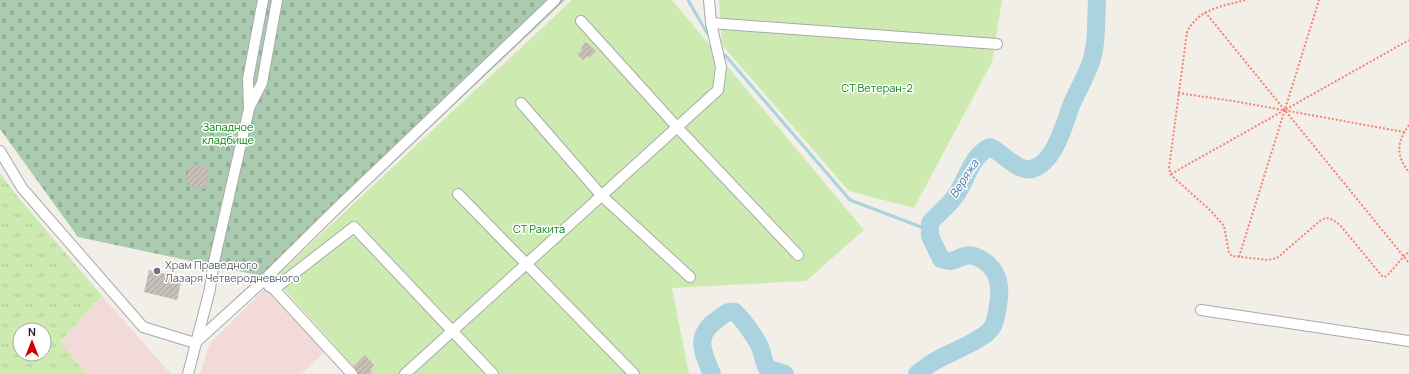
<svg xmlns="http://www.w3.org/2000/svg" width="1409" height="374" font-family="Manrope,sans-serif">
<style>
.commercial{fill:#f2dad9}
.grass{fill:url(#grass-tufts);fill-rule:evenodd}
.cemetery{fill:url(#cemetery-stones)}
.garden{fill:#cdebb0}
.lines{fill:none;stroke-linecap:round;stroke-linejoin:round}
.stream{stroke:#aad3df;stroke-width:3}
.river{stroke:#aad3df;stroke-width:18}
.building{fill:url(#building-hatch)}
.minor-casing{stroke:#a9a9a9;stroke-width:12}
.path{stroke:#fa8072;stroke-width:2;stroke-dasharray:2 2;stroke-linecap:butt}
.minor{stroke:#fff;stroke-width:10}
.worship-dot{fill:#6b7280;stroke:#fff;stroke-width:1.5}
.labels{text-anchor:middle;stroke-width:3;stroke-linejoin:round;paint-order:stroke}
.park-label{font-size:11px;fill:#0c8416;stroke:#fff}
.worship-label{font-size:11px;fill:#5b616d;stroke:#fff;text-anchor:start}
.water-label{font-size:12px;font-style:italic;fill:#4a7aab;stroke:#fff}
</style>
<defs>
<pattern id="grass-tufts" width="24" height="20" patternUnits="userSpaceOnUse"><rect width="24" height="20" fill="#cdebb0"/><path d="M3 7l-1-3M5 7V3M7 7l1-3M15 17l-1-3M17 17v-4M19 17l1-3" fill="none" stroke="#b0c997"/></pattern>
<pattern id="cemetery-stones" width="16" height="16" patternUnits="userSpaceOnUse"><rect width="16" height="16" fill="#aacbaf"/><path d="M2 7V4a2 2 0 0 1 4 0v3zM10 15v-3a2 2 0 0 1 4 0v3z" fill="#92ae96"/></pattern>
<pattern id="building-hatch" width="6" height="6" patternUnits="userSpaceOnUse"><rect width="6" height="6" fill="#c7bfb8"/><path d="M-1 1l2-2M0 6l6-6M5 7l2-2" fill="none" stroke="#aba49e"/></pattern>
</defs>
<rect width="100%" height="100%" fill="#f2efe9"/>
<g class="commercial">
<path d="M267,287l61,62 -27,25h-101l10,-31z"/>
<path d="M102,296l68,77v1h-84l-26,-31z"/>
</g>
<path class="grass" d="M0,173l17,23 85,100 -42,46 26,32h-86zM20,330h24v24h-24z"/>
<path class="cemetery" d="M0,0h565l-294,278 -193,-41 -78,-108z"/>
<g class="garden">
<path d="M572,0h100l192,230 -58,51 -134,7 17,86h-329l-86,-96z"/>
<path d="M719,0h283l-10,62 -78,146 -65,-17 -127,-146z"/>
</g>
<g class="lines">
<g class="stream">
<path d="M688,0l19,33"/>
<path d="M725,55l125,145 79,30"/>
</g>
<g class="river">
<path d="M712,374c-10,-23 -18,-39 6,-55 7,-5 9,-8 17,-7 8,8 20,24 25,35 3,7 3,14 7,21l18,6"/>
<path d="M917,374c6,-5 12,-10 20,-14 13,-8 49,-20 56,-34 4,-9 7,-31 6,-39 -1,-15 -11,-26 -25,-31 -9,-3 -16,4 -24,5 -2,0 -6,-1 -9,-2l-11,-23v-13c8,-10 19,-17 26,-28 11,-16 15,-39 34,-48 12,5 28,26 42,22 23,-7 32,-44 39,-63 7,-18 18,-33 22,-51 4,-16 3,-38 4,-55"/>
</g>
</g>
<g class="building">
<path d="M586,42l10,9 -7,7 -2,-2 -4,4 -6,-6 5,-4 -1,-2z"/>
<path d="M190,163l19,4 -4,22 -19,-4z"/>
<path d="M149,270l33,8 -5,22 -33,-8z"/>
<path d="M365,355l9,10 -4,4 2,2 -2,3h-12l-6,-6z"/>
</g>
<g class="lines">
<defs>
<g id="minor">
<path d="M581,21l96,106 121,128"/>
<path d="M711,23l286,21"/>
<path d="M521,103l80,92 89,82"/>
<path d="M249,108l13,-25 15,-83"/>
<path d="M0,151l22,37 121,139 52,16"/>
<path d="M458,194l176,180"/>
<path d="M269,286l5,3 78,85"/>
<path d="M274,289l80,-62 139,147"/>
<path d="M1201,310l208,31"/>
<path d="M195,343l67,-61 77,-76 216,-206"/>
<path d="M188,374l22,-85 3,-23 36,-157 -1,-30 15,-79"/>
<path d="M405,374l313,-284 3,-23 -10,-44 -2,-23"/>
</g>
</defs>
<use href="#minor" class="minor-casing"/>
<g class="path">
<path d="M1245,0c-22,6 -47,9 -58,32l-18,136 2,7 40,36 13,15 5,27 3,3 36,4 9,-2 44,-38c8,-4 12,0 19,5l42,51 2,1 3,-1 17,-20 5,-4"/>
<path d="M1205,12l204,251"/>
<path d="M1178,93l55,8 171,31"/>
<path d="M1409,125c-13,19 -13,29 0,48"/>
<path d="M1171,174l238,-134"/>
<path d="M1239,257l80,-257"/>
</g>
<use href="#minor" class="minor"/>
</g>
<circle class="worship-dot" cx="157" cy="271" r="4"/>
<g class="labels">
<g class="park-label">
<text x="877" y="92">СТ Ветеран-2</text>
<text x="228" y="131">Западное<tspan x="228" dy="13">кладбище</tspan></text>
<text x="539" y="233">СТ Ракита</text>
</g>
<g class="worship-label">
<text x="165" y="269">Храм Праведного<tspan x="165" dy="13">Лазаря Четверодневного</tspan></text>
</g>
<g class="water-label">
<text transform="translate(964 179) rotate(-57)" y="4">Веряжа</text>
</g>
</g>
<g transform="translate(32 342)"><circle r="19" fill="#ffffff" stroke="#a7a7a7"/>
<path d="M0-3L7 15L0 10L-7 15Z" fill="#d40000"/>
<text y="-6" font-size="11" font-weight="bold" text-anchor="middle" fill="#222222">N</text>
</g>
</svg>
